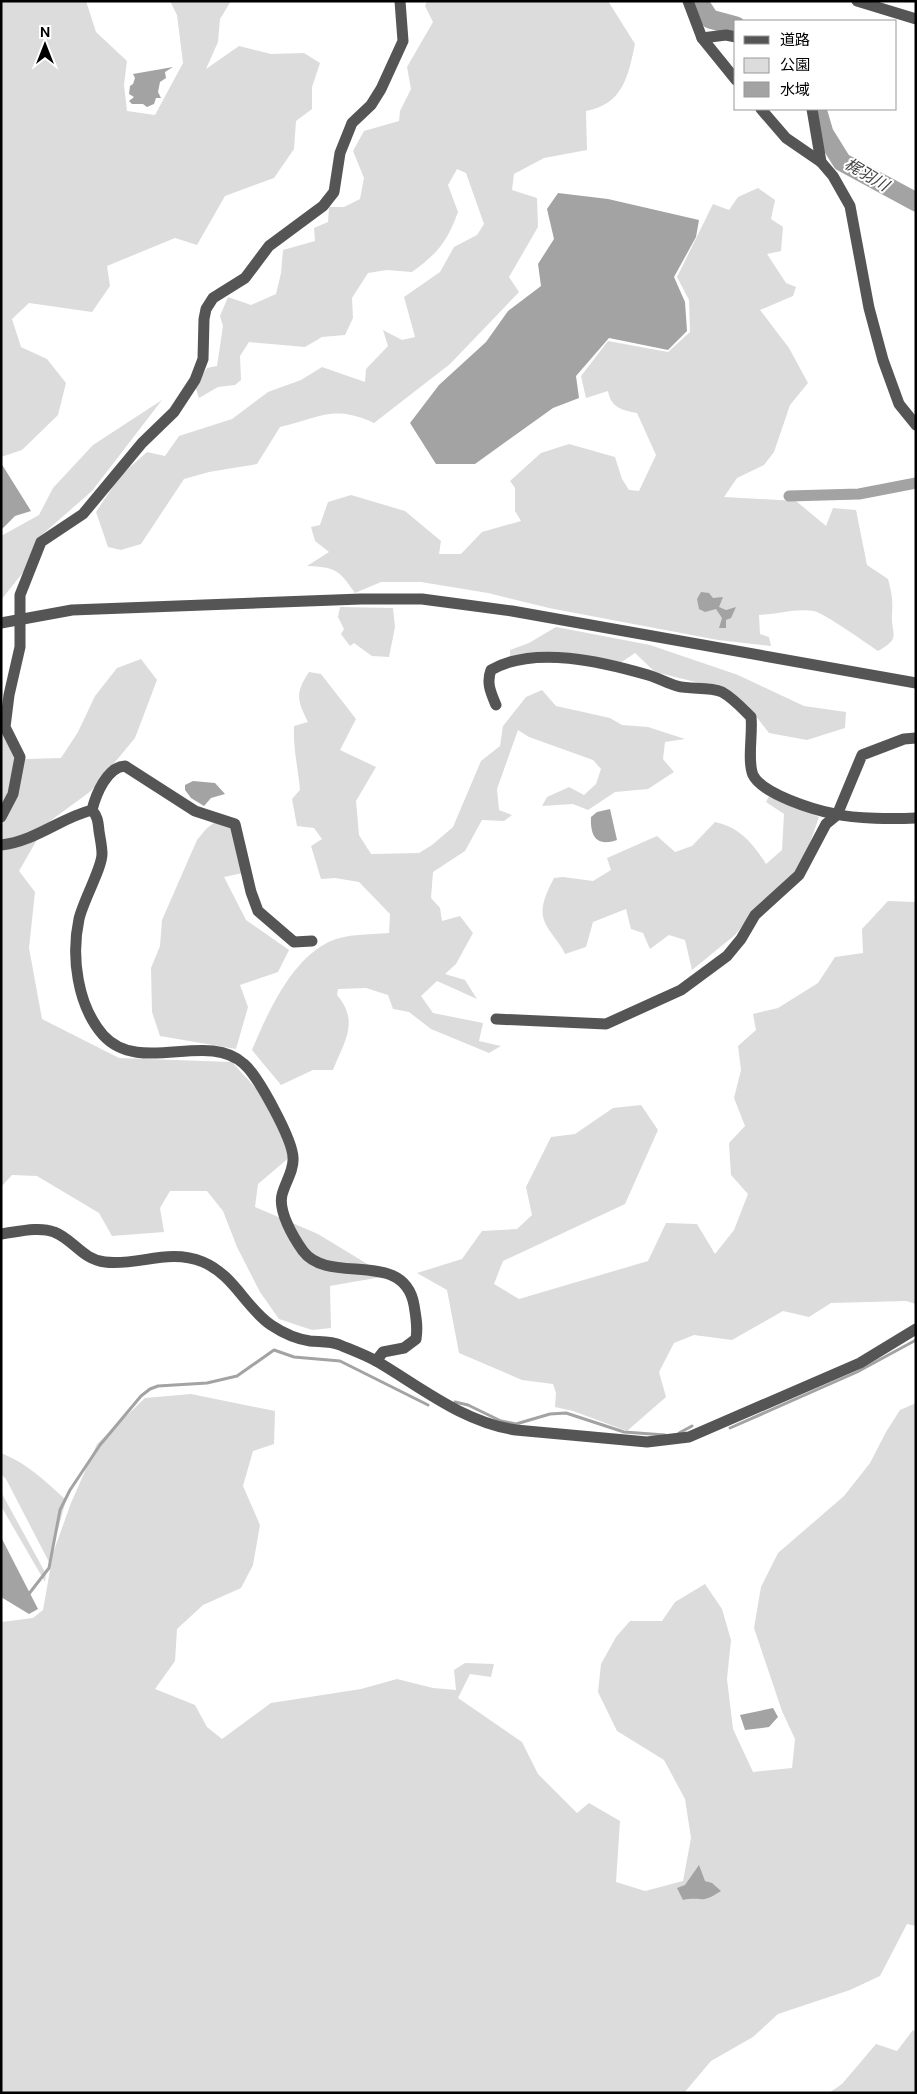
<svg xmlns="http://www.w3.org/2000/svg" width="917" height="2094" font-family="'DM Sans','Noto Sans JP',sans-serif">
<style>
.green{fill:#dcdcdc}
.water{fill:#a3a3a3}
.lines{fill:none;stroke-linecap:round;stroke-linejoin:round}
.stream{stroke:#a3a3a3;stroke-width:3}
.canal{stroke:#a3a3a3;stroke-width:11}
.river{stroke:#a3a3a3;stroke-width:19}
.minor{stroke:#555;stroke-width:11}
.labels{text-anchor:middle;stroke-width:4;stroke-linejoin:round;paint-order:stroke}
.water-label{font-size:16px;font-style:italic;fill:#444;stroke:#fff}
</style>
<rect width="100%" height="100%" fill="#fff"/>
<g class="green">
<path d="M1,1h85l10,31 31,29 -3,24 3,26 28,4 28,-52 -6,-48 -7,-14h61l-11,18 -2,23 -12,27 33,-23 32,8 33,-1 16,10 -8,24v22l-16,12 -2,28 -20,29 -49,18 -28,49 -22,-7 -68,28 3,20 -18,26 -63,-9 -17,16 9,28 26,12 19,24 -8,32 -36,35 -21,7z"/>
<path d="M427,1h181l27,43c-7,33 -12,60 -49,67l1,39 -43,8 -30,16 -2,16 25,8 1,29 -29,50 10,15 -69,72 -76,59c-41,-19 -54,-5 -94,4l-23,37 -48,8 -25,7 -43,65 -20,6 -13,-3 -12,-35 24,-36 27,-24 18,4 14,-20 53,-17 36,-27 33,-12 21,-13 43,15 1,-13 22,-23 -5,-16 19,10 13,-3 -11,-40 36,-25 14,-25 23,-12 7,-11 -18,-51 -9,-4 -9,16 10,27c-11,30 -20,41 -46,60l-25,-2 -19,3 -16,25 1,20 -8,17 -23,2 -17,10 -56,-5 -9,14 1,24 -6,5 -17,2 -19,11 -4,-12 12,-18 10,-2 6,-40 -3,-10 8,-19 23,8 25,-11 5,-21 2,-23 32,-9 -1,-13 14,-6 1,-15h15l16,-8 4,-21 -11,-27 11,-20 35,-10 1,-10 11,-22 -4,-22 26,-45 -8,-16z"/>
<path d="M758,188l17,12 -4,19 12,8 -2,24 -14,3 19,29 10,4 -3,9 -33,14 29,38 19,35 -18,22 -16,47 -10,13 -27,13 -13,19 72,4 30,25 7,-18 23,2 11,55 21,14c4,16 5,20 4,36 -1,20 10,23 -14,36 -12,-8 -54,-38 -64,-40 -18,-3 -37,3 -55,4l1,19 9,3 2,9 -53,-6 -169,-32 -61,-15 -67,-11h-40l-26,11c-16,-23 -19,-26 -48,-27l22,-14 -14,-11 -4,-14 9,-2 8,-23 23,-7 54,16 36,30 -2,13h22l21,-22 39,-11 -6,-10v-23l-5,-7 31,-28 28,-9 46,13 7,22 7,11 10,1 17,-36 -19,-42c-15,-3 -26,-5 -29,-22l-22,7 -5,-22 27,-35 60,11 22,-20 -1,-32 -12,-23 36,-73 16,6 9,-13z"/>
<path d="M162,400l-70,91 -55,48 -12,31 -24,30v-64l38,-21 14,-27 40,-43z"/>
<path d="M340,607l53,1 2,19 -6,30 -17,-1 -18,-13 -4,3 -9,-12 3,-5 -6,-12z"/>
<path d="M556,627l94,18 88,30 66,31 42,6 -1,16 -38,12 -38,-7 -18,-23 -23,-20 -73,-18 -20,-19 -18,12 -107,-8v-7l19,-7z"/>
<path d="M141,659l16,21 -22,58 -44,53 -45,33 -27,47 16,21 -6,56 13,71 77,39 113,4 30,33 29,61 -33,28 -3,23 63,27 69,42 -57,10 1,42 -19,2 -33,-11 -19,-27 -23,-45 -14,-36 -16,-20h-37l-10,17 4,24 -52,4 -13,-23 -62,-37 -25,-1 -11,12v-458l25,30 35,-1 17,-26 17,-36 22,-28z"/>
<path d="M309,672l12,2 35,45 -16,31 36,17 -20,34 3,34 12,19 48,-1 13,-8 21,-18 28,-66 19,-15 3,-20 23,-29 16,-7 14,16 54,12 12,7 26,2 37,12 -20,3 -2,17 11,13 -26,17 -33,3 -27,18 -15,-6 -31,2 5,-9 22,-10 15,8 12,-11 5,-15 -8,-9 -64,-23 -11,-7 -21,59 2,21 13,5 -8,6 -22,-1 -17,31 -32,21 -2,26 9,10 2,13 18,-5 13,17 -17,31 -11,10 20,6 12,19 -40,-18 -16,15 12,17 50,10 -4,18 22,5 -12,7 -58,-24 -22,-17 -16,-3 -5,-14 -22,-7 -28,1 -1,6c23,27 7,47 -4,75h-20l-32,15 -29,-35c15,-36 38,-87 73,-106 19,-11 44,-9 64,-11l1,-19 -31,-32 -24,-4 -14,1 -10,-33 11,-7 -8,-11 -17,-2 -5,-27 8,-9c-2,-22 -7,-42 -6,-64l14,-4c-11,-22 -13,-29 1,-50z"/>
<path d="M769,796l50,21 -12,34 -11,21 -42,40 -19,23 -43,35 -7,-30 -16,-5 -19,14 -7,-16 -12,-4 -5,-20 -33,13 -7,25 -21,7c-5,-12 -17,-22 -21,-34 -5,-14 4,-30 10,-42l9,-1 30,4 18,-11 -4,-12 50,-22 18,16 17,-6 23,-24c24,5 38,21 51,42l16,-14 2,-36 -18,-12z"/>
<path d="M215,822l22,8 6,43 -19,4 22,43 43,30 -11,22 -38,13 8,22 -12,42 -76,-13 -8,-24 -1,-44 9,-22 2,-26 35,-80 9,-11z"/>
<path d="M888,901l28,1v402l-10,-3 -75,2 -22,14 -26,-6 -51,29 -38,-5 -20,8 -15,29 7,25 -39,34 -54,-20 -18,-4 1,-14 -3,-9 -31,-4 -63,-27 -12,-63 -30,-17 45,-14 20,-28 35,-2 15,-14 -6,-28 25,-50 24,-3 38,-26 28,-3 17,25 -33,74 -122,57 -9,23 25,15 129,-38 18,-38 31,1 18,30 19,-24 14,-36 -17,-19 -2,-32 16,-17 -11,-28 7,-28 -3,-24 18,-16 -3,-16 25,-6 40,-25 17,-26 28,-4 -1,-24z"/>
<path d="M191,1394l84,17 -1,33 -21,7 -10,35 17,39 -7,40 -12,23 -38,17 -26,24 -2,32 -20,28 40,16 12,22 15,12 49,-36 90,-14 36,-10 36,9 23,2 -2,-20 11,-7 29,1 -3,13 -21,-3 -12,24 64,44 16,32 39,39 12,-10 31,18 -4,61 29,9 38,-10 8,-43 -6,-39 -21,-39 -47,-29 -19,-39 3,-28 15,-27 14,-16h32l13,-19 30,-18 17,25 9,31 -4,39 6,50 20,43 39,-4 3,-29 -13,-28 -28,-83 7,-41 17,-34 66,-57 26,-33 16,-31 14,-22 16,-7v523l-9,-2 -27,52 -30,14 -72,24 -25,23 -42,24 -27,32h-683v-471l32,-4 10,-8 10,-57 18,-50 26,-59 48,-46z"/>
<path d="M1,1453c26,10 45,29 65,47l-17,62 -43,-83 -5,-5z"/>
<path d="M1,1492l45,82 -1,8 -44,-76z"/>
<path d="M913,2030l3,2v61h-87l13,-9 34,-40 21,7z"/>
</g>
<g class="water">
<path d="M173,67l-8,5 1,6 -6,4 -2,10 3,6h-5l-2,6 -7,3 -4,-3h-11l-3,-3 5,-4 -5,-3 1,-8 3,-2 2,-6 -2,-4z"/>
<path d="M558,193l50,6 91,21 -3,17 -22,40 11,25 2,29 -19,19 -59,-12 -33,38 3,22 -26,10 -78,56h-39l-26,-41 29,-38 47,-43 22,-31 33,-25 -3,-22 16,-25 -7,-30z"/>
<path d="M1,463l30,48 -16,5 -14,14z"/>
<path d="M701,592l8,1 4,5 10,-1 -4,10 7,3 10,-3 -5,11 -5,2v8h-7l3,-10 -6,-9 -11,3 -6,-3 -2,-10z"/>
<path d="M193,781l22,2 10,11 -14,4 -7,8 -13,-8 -6,-8v-5z"/>
<path d="M610,809l7,31c-20,7 -27,-3 -26,-23l6,-5z"/>
<path d="M1,1537l37,72 -9,5 -28,-17z"/>
<path d="M773,1708l5,9 -9,10 -24,3 -5,-15z"/>
<path d="M699,1865l6,16 7,2 9,8c-21,14 -19,5 -38,9l-6,-12 8,-3z"/>
</g>
<g class="lines">
<g class="stream">
<path d="M455,1402l13,3 33,16 15,3 34,-10 16,-1 58,19 41,3"/>
<path d="M730,1428l127,-56 59,-32"/>
<path d="M679,1433l13,-7"/>
<path d="M28,1595l21,-27 11,-58 10,-20 30,-45 41,-49 9,-7 8,-3 49,-3 30,-7 37,-26 20,7 46,4 88,44"/>
</g>
<path class="canal" d="M789,496l70,-2 57,-11"/>
<g class="river">
<path d="M698,1l12,18 26,7"/>
<path d="M817,109l7,24 18,29 74,40"/>
</g>
<g class="minor">
<path d="M688,1l14,37 34,42"/>
<path d="M857,1l59,18"/>
<path d="M702,38l24,-3 10,2"/>
<path d="M761,109l25,29 35,24 12,14 17,30 19,102 14,52 16,44 17,21"/>
<path d="M812,109l9,53"/>
<path d="M1,623l71,-13 289,-11h61l90,12 404,72"/>
<path d="M496,705c-5,-12 -10,-22 -5,-35 43,-25 112,-8 157,5 10,3 19,8 29,11 14,4 31,0 45,6 11,6 20,16 29,25 2,16 -4,44 2,58 9,19 61,35 82,39 21,5 59,5 81,4"/>
<path d="M92,810c4,-16 15,-43 33,-44l70,45 40,13 16,68 7,19 36,31 18,-1"/>
<path d="M1,817l12,-23 7,-37 -15,-30 4,-32 11,-48v-52l21,-53 42,-28 59,-71 32,-31 21,-32 8,-21 1,-40 2,-10 7,-11 32,-20 24,-32 54,-40 11,-14 6,-39 12,-30 19,-18 10,-16 22,-48 -3,-40"/>
<path d="M1,845c35,-4 59,-27 91,-35 6,7 6,12 7,21 1,7 3,15 3,23 0,14 -19,47 -23,65 -8,37 -2,86 24,116 37,41 104,-5 141,29 14,12 49,76 49,94 1,12 -8,25 -11,37 -4,16 11,42 21,56 26,35 101,-3 111,54 2,12 4,22 2,34l-12,9 -21,4 -7,9"/>
<path d="M496,1019l110,5 75,-34 46,-34 14,-17 14,-24 44,-40 27,-51 11,-9 25,-60 42,-16 12,-1"/>
<path d="M1,1234c16,-2 38,-8 53,-2 19,7 29,28 51,30 34,4 63,-14 98,0 31,13 42,45 68,63 12,8 25,14 39,16 9,1 21,0 30,4 12,5 26,10 38,17 44,26 85,60 138,68l131,12 42,-5 171,-74 56,-34"/>
</g>
</g>
<g class="labels">
<g class="water-label">
<text transform="translate(867 174) rotate(31)" y="6">梶羽川</text>
</g>
</g>
<rect width="917" height="2094" fill="none" stroke="#000000" stroke-width="5"/>
<rect x="734" y="20" width="162" height="90" fill="#ffffff" stroke="#999999"/>
<rect x="744" y="36" width="25" height="8" fill="#555555" stroke="#999999"/>
<text x="780" y="45" font-size="15" fill="#000000">道路</text>
<rect x="744" y="58" width="25" height="15" fill="#dcdcdc" stroke="#999999"/>
<text x="780" y="70" font-size="15" fill="#000000">公園</text>
<rect x="744" y="82" width="25" height="15" fill="#a3a3a3" stroke="#999999"/>
<text x="780" y="95" font-size="15" fill="#000000">水域</text>
<g transform="translate(45 45)" stroke="#ffffff" stroke-width="4" paint-order="stroke">
<path d="M0-4L9 19L0 12L-9 19Z" fill="#000000"/>
<text y="-8" font-size="14" font-weight="bold" text-anchor="middle" fill="#000000">N</text>
</g>
</svg>
